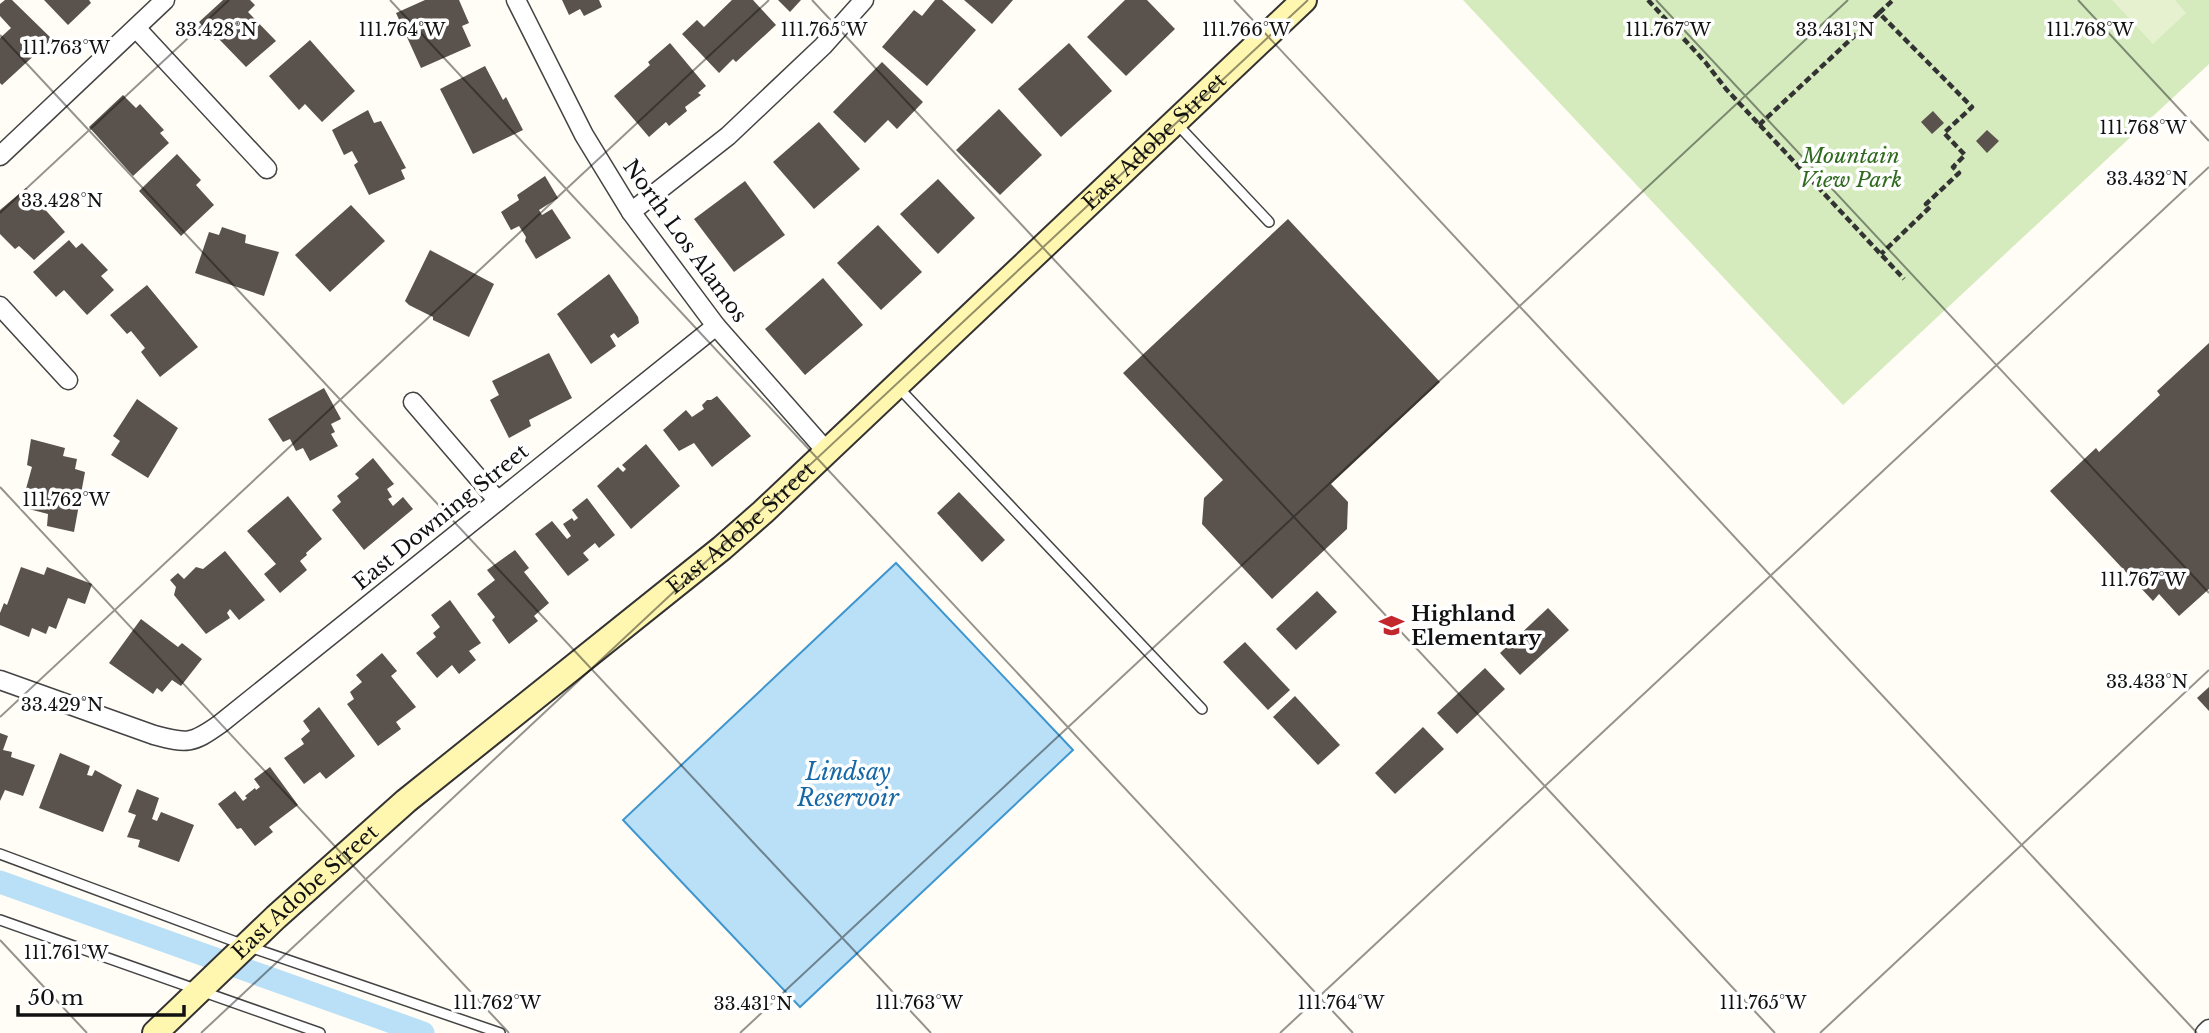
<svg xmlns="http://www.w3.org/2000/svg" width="2209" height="1033" font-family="'Libre Baskerville',serif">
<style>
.green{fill:#d5ebbd}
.pitch{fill:#e6f2cf}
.water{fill:#b9e0f7;stroke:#3f96cf;stroke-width:2}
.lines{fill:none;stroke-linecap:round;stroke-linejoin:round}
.canal{stroke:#b9e0f7;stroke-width:23}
.building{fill:#5a524d}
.lane-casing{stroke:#444;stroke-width:12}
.street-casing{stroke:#444;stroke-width:21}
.secondary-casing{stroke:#333;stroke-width:28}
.path{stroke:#333;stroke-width:4.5;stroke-dasharray:7 3.5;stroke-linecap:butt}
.lane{stroke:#fff;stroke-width:9}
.street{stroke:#fff;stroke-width:18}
.secondary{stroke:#fff6b0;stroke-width:24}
.ticks{fill:none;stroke:#111;stroke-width:2;stroke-opacity:0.45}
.labels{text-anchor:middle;stroke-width:7;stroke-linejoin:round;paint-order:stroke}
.street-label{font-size:21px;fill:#111;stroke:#fff}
.park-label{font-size:21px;font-style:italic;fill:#2f6b1f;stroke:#fff}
.poi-label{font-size:21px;font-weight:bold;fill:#111;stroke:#fff;text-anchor:start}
.water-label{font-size:23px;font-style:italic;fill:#1768a6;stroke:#fff}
.ticks-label{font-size:18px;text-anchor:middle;fill:#111;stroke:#fff;stroke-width:7;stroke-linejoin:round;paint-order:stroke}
</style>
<rect width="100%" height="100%" fill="#fffdf5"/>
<path class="green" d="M1463,0h746v64l-366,341z"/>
<path class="pitch" d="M2112,0h63l11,13 -33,31z"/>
<path class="water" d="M896,563l177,187 -273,257 -177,-187z"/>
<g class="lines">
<path class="canal" d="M0,882l423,151"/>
</g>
<g class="building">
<path d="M5,0h7l40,39 -50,46 -2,-2v-45l11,-10 -11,-12v-12z"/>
<path d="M44,0h45l2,3 -23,22z"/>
<path d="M223,0h27l5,5 -7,7 28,29 -30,26 -28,-29 -3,2 -16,-18z"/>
<path d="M425,0h34l10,23 -7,3 9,20 -50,22 -25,-55z"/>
<path d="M562,0h37l3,7 -18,9 -4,-7 -11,6z"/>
<path d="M732,0h21l23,25 -40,37 -3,-3 -14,14 -37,-39 15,-14 7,7z"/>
<path d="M778,0h23l-11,12z"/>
<path d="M935,0h7l34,30 -49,56 -45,-39 32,-37 8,6z"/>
<path d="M964,0h49l-21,24z"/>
<path d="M1125,0h22l28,29 -49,47 -39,-39z"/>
<path d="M310,40l45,51 -33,31 -17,-18 -6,6 -30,-34z"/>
<path d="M670,43l36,43 -8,7 3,2 -16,12 2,4 -18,15 -3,-4 -17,15 -35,-41 36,-31 -2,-3z"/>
<path d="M1069,43l43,48 -51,46 -43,-48z"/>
<path d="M882,62l41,40 -26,27 -9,-9 -23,23 -32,-31z"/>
<path d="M485,66l18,34 3,-3 17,33 -50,24 -33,-65z"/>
<path d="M123,95l13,13 4,-4 24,26 -4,3 9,10 -36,33 -44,-49z"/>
<path d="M999,109l43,46 -42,40 -44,-45z"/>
<path d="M368,110l6,13 7,-2 25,47 -5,2 4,9 -36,16 -15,-30 4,-3 -6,-11 -8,4 -12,-25z"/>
<path d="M1933,111l11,12 -12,11 -11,-12z"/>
<path d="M819,122l41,47 -46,40 -41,-47z"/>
<path d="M1987,130l12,11 -12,12 -11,-12z"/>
<path d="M177,154l24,26 -5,5 18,20 -33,31 -42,-45z"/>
<path d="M545,176l13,22 -19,12 3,5 10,-6 19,29 -35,21 -11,-18 1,-4 -7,-11 -8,4 -10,-18 18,-12 -2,-5z"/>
<path d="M938,179l37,39 -37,36 -38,-40z"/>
<path d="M745,181l40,54 -51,37 -40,-53z"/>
<path d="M26,188l39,44 -31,28 -15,-14 -4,3 -15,-15v-24z"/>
<path d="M351,205l34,36 -55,51 -35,-37z"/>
<path d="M1288,219l152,163 -109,102 17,18 -1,27 -75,70 -70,-75 2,-26 19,-18 -100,-107z"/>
<path d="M878,225l44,47 -41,38 -44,-47z"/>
<path d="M222,227l24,8 -1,8 34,9 -15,44 -69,-23 14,-41 10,3z"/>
<path d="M69,240l7,8 6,-5 26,27 -7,6 13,14 -27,25 -23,-25 -8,7 -23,-25z"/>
<path d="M430,250l64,34 -25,53 -36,-17v-3l-24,-12 -4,-4z"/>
<path d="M609,274l29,43 1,6 -21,15 -4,-5 -4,3 6,10 -25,18 -34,-50z"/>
<path d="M823,278l40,47 -58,50 -40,-46z"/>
<path d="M147,285l51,62 -38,30 -19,-25 4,-4 -14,-17 -4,3 -17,-19z"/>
<path d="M2209,343v246l-30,27 -20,-22 -6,7 -103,-110 46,-43 3,4 61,-57 -3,-4z"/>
<path d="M549,353l23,45 -43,22 2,6 -22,12 -19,-38 9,-5 -7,-14z"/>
<path d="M324,388l17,31 -10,5 4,8 -4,2 7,12 -28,15 -7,-13 -7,3 -6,-12 -7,3 -15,-23z"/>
<path d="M717,396l34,40 -39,31 -18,-24 -15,8 -16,-21 23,-20 6,7 12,-8 -2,-4 5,-5h4z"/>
<path d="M137,399l41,29 -30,50 -37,-23 9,-14 -7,-5z"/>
<path d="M31,439l34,9 -2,8 14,3 -2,10 10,3 -11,60 -27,-6 1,-12 -27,-7 11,-40 -5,-2z"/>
<path d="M646,444l34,42 -49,43 -34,-43 21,-19 5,5 3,-3 -4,-4z"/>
<path d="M373,458l21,26 -7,5 5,8 -4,2 5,7 10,-9 10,12 -49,41 -32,-40 9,-8 -4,-6 22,-18 -4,-4z"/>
<path d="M959,492l46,48 -23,22 -45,-49z"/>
<path d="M288,496l34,43 -16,14 1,2 -7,6 7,9 -27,23 -16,-19 12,-10 -29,-33z"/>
<path d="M587,498l28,37 -16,13 -4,-5 -12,10 6,7 -21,16 -33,-42 17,-13 15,18 4,-3 -8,-12 9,-6 2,3 4,-3 -6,-8z"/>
<path d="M515,550l14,18 -5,4 25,31 -15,13 4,5 -29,23 -17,-24 3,-3 -18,-23 18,-14 -8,-10z"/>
<path d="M225,551l40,49 -26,20 -9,-11 -3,4 3,5 -24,16 -32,-39 2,-8 -6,-7 8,-7 6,6 12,-12 7,2z"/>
<path d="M21,567l23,8 3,-8 45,17 -7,20 -17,-6 -12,31 -7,-3 -3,8 -14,-6 -3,9 -29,-12v-12l4,-10 3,2z"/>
<path d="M1317,591l20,21 -41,38 -20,-21z"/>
<path d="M450,600l31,43 -12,8 7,9 -17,14 -7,-9 -15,13 -21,-25 20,-16 -3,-4 7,-6 -9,-12z"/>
<path d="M1548,608l21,22 -49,45 -20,-22z"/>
<path d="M141,619l37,28 4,-4 20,16 -21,27 -9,-6 -10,12 -5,-4 -4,6 -44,-31z"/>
<path d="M1245,642l45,48 -22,20 -45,-48z"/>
<path d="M382,653l15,18 -6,5 25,31 -20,15 5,7 -23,17 -31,-42 7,-5 -4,-7 12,-10 -6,-7z"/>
<path d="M1485,668l20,21 -48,45 -20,-21z"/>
<path d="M2209,687v24l-12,-13z"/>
<path d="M1295,696l45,49 -22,20 -45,-48z"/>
<path d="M319,707l36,49 -29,23 -6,-7 -16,12 -20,-26 20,-14 -3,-5 9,-8 -7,-10z"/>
<path d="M1423,727l21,22 -49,45 -20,-21z"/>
<path d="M0,733l8,3 -5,14 9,2 -1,5 24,8 -12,31 -18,-6 -5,11z"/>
<path d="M60,753l30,13 -3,9 5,1 3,-6 27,15 -19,47 -64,-24z"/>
<path d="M270,767l28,38 -29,22 4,5 -18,14 -14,-18 -4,1 -19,-25 17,-13 8,10 4,-3 -2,-2 10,-8 1,2 4,-3 -6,-8z"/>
<path d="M137,789l22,9 -7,21 5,2 4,-9 33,13 -15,37 -41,-15 2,-7 -13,-3 9,-22 -8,-3z"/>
</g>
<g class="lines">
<defs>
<g id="lane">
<path d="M1176,123l93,99"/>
<path d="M898,387l304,322"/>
<path d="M0,854l247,92 253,87"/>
<path d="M0,920l320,113"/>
</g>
<g id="street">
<path d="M516,0l68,135 47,77 85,114 111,126"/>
<path d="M136,28l131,141"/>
<path d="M0,156l165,-156"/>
<path d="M631,212l97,-76 95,-90 41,-46"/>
<path d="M0,306l68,74"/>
<path d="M413,402l85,99"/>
<path d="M0,680l154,55c33,9 38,9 66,-11l496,-398"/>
<path d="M2205,1033l4,-4"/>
</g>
<g id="secondary">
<path id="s1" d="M155,1033l121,-116 130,-116 316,-253 41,-36 541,-512"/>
</g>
</defs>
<use href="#lane" class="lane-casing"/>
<use href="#street" class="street-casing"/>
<use href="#secondary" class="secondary-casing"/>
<g class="path">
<path d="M1648,0l58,63 20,26 178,190"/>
<path d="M1879,13l14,-13"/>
<path d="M1759,125l120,-112 93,94 -28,26 21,22 -12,12 6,6 -33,31 4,3 -49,47"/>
</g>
<use href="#lane" class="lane"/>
<use href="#street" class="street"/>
<use href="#secondary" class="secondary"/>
</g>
<path class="ticks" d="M390,0l963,1033M812,0l963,1033M1234,0l963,1033M1656,0l553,593M2078,0l131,141M0,35l931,998M0,213l229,-213M0,487l509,546M0,717l769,-717M0,940l87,93M201,1033l1107,-1033M740,1033l1108,-1033M1280,1033l929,-866M1820,1033l389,-363"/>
<defs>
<symbol id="school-bare" viewBox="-9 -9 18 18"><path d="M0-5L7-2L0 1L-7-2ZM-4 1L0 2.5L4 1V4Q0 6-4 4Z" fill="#c4262e" stroke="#fff" stroke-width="2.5" paint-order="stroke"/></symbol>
</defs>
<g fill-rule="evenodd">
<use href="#school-bare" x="1374" y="608" width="35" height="35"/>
</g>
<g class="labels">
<g class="street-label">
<text dy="7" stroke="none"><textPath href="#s1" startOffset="1340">East Adobe Street</textPath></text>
<text transform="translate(685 241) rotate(54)" y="7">North Los Alamos</text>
<text transform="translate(441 517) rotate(-39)" y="7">East Downing Street</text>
<text dy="7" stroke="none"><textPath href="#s1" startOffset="774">East Adobe Street</textPath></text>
<text dy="7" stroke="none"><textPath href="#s1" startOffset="206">East Adobe Street</textPath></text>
</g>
<g class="park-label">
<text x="1851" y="163">Mountain<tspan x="1851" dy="24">View Park</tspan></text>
</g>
<g class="poi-label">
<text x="1411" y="621">Highland<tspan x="1411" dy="24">Elementary</tspan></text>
</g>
<g class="water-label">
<text x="848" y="780">Lindsay<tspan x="848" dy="26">Reservoir</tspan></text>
</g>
</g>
<g class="ticks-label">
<text x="216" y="36">33.428°N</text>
<text x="1835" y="36">33.431°N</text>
<text x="402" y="36">111.764°W</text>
<text x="824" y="36">111.765°W</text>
<text x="1246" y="36">111.766°W</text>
<text x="1668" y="36">111.767°W</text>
<text x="2090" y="36">111.768°W</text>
<text x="66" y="54">111.763°W</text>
<text x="2143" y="134">111.768°W</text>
<text x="2147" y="185">33.432°N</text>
<text x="62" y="207">33.428°N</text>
<text x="66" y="506">111.762°W</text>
<text x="2143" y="586">111.767°W</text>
<text x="2147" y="688">33.433°N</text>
<text x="62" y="711">33.429°N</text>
<text x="66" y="959">111.761°W</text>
<text x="497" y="1009">111.762°W</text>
<text x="919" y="1009">111.763°W</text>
<text x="1341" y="1009">111.764°W</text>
<text x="1763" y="1009">111.765°W</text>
<text x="753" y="1010">33.431°N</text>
</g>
<path d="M18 1005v10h166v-10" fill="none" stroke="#111111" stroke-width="3.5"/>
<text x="28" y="1005" font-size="21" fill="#111111" stroke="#ffffff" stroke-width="5" paint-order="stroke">50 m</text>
</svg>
